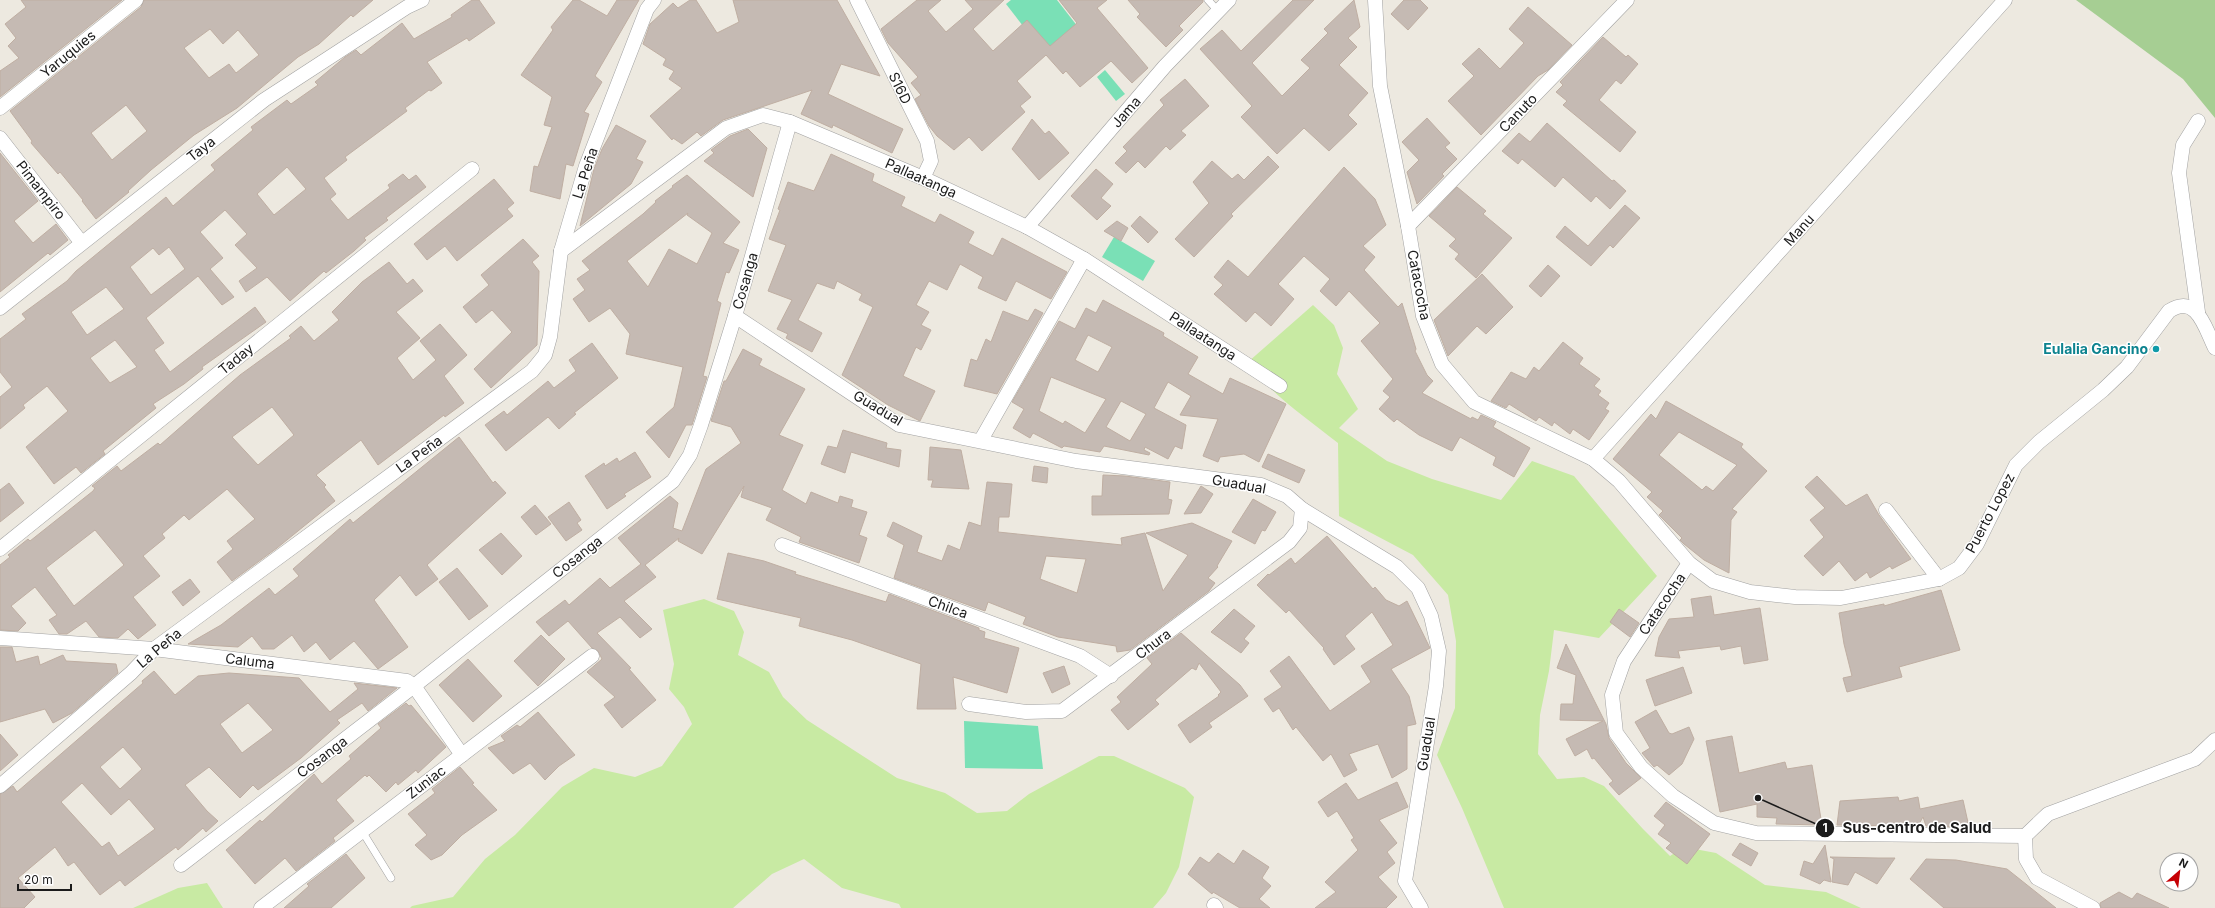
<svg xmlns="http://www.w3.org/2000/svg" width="2215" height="908" font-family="Inter,sans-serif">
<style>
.grass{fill:#c8eaa3}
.forest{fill:#a6ce93}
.pitch{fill:#7ae0b6}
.building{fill:#c5bab3;stroke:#bfaea2;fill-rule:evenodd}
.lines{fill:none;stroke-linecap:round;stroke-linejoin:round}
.service-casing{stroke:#a2a2a2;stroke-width:8}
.minor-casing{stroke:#a2a2a2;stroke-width:15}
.service{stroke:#fff;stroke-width:7}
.minor{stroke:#fff;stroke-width:14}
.culture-dot{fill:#0f9aa8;stroke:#fff;stroke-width:1.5}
.labels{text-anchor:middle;stroke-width:3;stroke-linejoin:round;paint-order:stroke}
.street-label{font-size:14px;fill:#1b1b1b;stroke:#fff}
.culture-label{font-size:14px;font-weight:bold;fill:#0d838f;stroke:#fff;text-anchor:end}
.leader{fill:none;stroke:#1b1b1b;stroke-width:1.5}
.callout-dot{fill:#1b1b1b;stroke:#fff;stroke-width:1.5}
.mark-label{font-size:12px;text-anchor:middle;font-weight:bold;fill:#fff}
.callout-label{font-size:15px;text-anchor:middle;font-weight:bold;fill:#1b1b1b;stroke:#fff;stroke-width:3;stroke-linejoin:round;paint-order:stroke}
</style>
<rect width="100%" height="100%" fill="#ede9e0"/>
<g class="grass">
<path d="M1313,305l21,20 9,23 -6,26 21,35 -19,19 48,33 45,18 69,21 31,-39 42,15 83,100 -58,62 -45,-8 -5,41 -9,44 -2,39 19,25 27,-2 20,9 39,43 27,27 14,-9 32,6 49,32 61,7 35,16h-357l-42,-100 -25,-53 18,-47 1,-67 -8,-46 -35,-40 -74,-39 -1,-73c-31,-25 -67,-48 -90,-81z"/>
<path d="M704,599l30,12 10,21 -6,23 31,17 14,25 24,23 90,58 48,15 32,20 30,-2 22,-17 70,-38h15l71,32 9,9 -15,70 -13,26 -13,15h-252l-2,-4 -57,-16 -38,-29 -32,15 -39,34h-323l2,-2 41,-9 32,-38 30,-24 47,-48 32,-19 41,9 27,-11 30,-42 -8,-17 -15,-18 5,-25 -11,-54z"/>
<path d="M207,883l16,25h-90l45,-20z"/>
</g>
<path class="forest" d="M2076,0h139v118l-32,-39z"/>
<g class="pitch">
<path d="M1011,0h46l21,27 -34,26 -38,-49z"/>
<path d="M1105,70l20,24 -9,7 -19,-24z"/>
<path d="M1114,237l41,24 -12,20 -41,-24z"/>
<path d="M964,721l74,5 5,43 -78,-1z"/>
</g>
<g class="building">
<path d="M21,0h101l-122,97v-26l19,-13 -11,-12 8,-8 -11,-14 21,-17z"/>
<path d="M144,0h229l-20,17 -2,-2 -32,29 -21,13 -61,51 -43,27 -43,35 -23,21 1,1 -33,27 -14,-18 1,-1 -23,-28 -2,2 -27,-31 1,-2 -22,-30 131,-104zM210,29l13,15 15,-14 21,25 -23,18 -7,-9 -20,14 -25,-30zM126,105l21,26 -35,29 -21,-27z"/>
<path d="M472,0h7l16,23 -26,18 -2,-3 -40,24 15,21 -11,8 -2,-1 -24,18 2,3 -62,46 2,3 -23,18 12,16 -6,5 18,21 42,-32 -2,-3 15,-11 6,6 7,-5 10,12 -40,31 2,2 -24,18 2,2 -12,11 -28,22 -2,-2 -34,30 -23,-24 -21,15 -7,-11 18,-13 -22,-23 12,-11 -22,-24 -25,22 23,26 -13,11 24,28 -12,8 -24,-29 -52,42 18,25 -10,7 16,22 85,-65 11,15 -64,45 1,2 -19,15 -31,20 3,4 -53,43 2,3 -24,19 -5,-6 -22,17 -28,-37 42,-36 -21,-25 -24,19 2,3 -25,21v-32l12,-10 -12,-15v-33l26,-20 -4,-5 45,-33 9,-10 90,-74 7,9 42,-36 -4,-5 42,-35 -2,-3 36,-27 4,4 27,-19 -3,-3 30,-25 11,-7 5,5 41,-32 12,16 38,-22 -1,-2zM287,167l19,22 -32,26 -17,-21zM169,247l16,22 -34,26 -21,-28 23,-19 6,7zM106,287l18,22 -37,26 -16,-23zM115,340l22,27 -27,16 -20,-25z"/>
<path d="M573,0h6l28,16 10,-16h22l-44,76 7,6 -18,30 5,2 -16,52 -7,-2 -6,35 -30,-8 4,-25 4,1 14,-40 -8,-2 8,-28 -31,-22 32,-45 -2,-3z"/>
<path d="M690,0h6l21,33 22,-11 -6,-22h104l43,76 -39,-12 -13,30 75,35 -11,24 -59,-28 -1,3 -31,-14 11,-24 -89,30 -22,16 -4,-4 -15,12 -9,-6 -1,2 -22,-24 32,-28 -13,-9 5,-8 -11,-6 3,-6 -23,-15 7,-20 23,-21 5,5z"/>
<path d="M917,0h24l-13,11 18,21 27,-23 -8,-9h39l-31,29 20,22 34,-31 23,26 27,-23 -18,-23h48l-10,8 51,60 -16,15 -21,-22 -31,26 -14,-16 -3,3 -17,-19 -29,26 14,16 -11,9 5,6 -43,39 -13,-14 -15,13 -17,-14 -8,-10 -14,-27 6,-4 -10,-12 7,-6 -30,-34 -7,-14z"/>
<path d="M1128,0h75v2l-24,24 4,4 -17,17 -29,-30 3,-3z"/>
<path d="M1293,0h21l-62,63 30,33 28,-28 -9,-8 27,-27 -4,-4 30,-29 6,27 -12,11 9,9 -18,18 29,28 -20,22 9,9 -28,27 -25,-23 -27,26 -36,-37 11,-11 -52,-57 22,-19 19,21z"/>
<path d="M1404,0h16l8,8 -20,22 -17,-16z"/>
<path d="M1528,7l44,38 -24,25 -10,6 -57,59 -33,-34 26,-25 -12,-12 17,-16 21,21 24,-26 -15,-14z"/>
<path d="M1603,37l23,20 2,-2 10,9 -17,20 -5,-4 -17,20 37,32 -16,20 -57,-47 4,-4 -11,-9 7,-7 -3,-3z"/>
<path d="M1185,79l24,27 -28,25 5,4 -16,15 -4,-4 -21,22 -7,-7 -12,12 -11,-10 12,-12 -4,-4 41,-42 -4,-5z"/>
<path d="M1427,118l23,25 -5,4 12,12 -15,15 2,2 -27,28 -10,-32 12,-12 -17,-18z"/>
<path d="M1032,119l13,15 4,-3 20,22 -30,27 -27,-31z"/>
<path d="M1547,123l65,58 2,-1 12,11 -16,18 -14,-13 -5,6 -28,-25 -8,10 -33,-28 -4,5 -16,-13 17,-18 11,9z"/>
<path d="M616,125l30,16 -10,18 7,3 -12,22 -51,42 14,-57 8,-20z"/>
<path d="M748,129l19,19 -14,49 -49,-36 10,-8 -3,-3 19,-14z"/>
<path d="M0,153l38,48 -24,20 19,22 23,-19 12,16 -18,15 -2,-2 -48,39z"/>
<path d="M831,154l43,20 -2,7 33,16 -4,9 34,17 5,-9 34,18 -6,11 25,13 9,-18 65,34 -16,27 -35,-18 -10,20 -28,-13 5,-11 -23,-13 -13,26 -18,-9 -13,24 13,7 -8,13 10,5 -10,20 -5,-3 -13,29 32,15 -15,30 -32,-16 -46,-30 31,-68 -14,-7 3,-6 -25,-13 -3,8 -17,-6 -19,37 24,13 -10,19 -26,-14 2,-4 -11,-5 15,-29 -24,-9 18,-46 -17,-6 11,-29 -2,-1 10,-27 26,9z"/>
<path d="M1268,156l11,11 -48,47 2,2 -39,41 -19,-18 34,-36 -16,-21 19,-21 20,18 6,-5 6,6z"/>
<path d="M1344,167l31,32 11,26 -23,21 12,11 -11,13 34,37 4,-4 14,46 -1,2 12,24 6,6 -11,12 49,26 1,-2 6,3 3,-5 15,7 -3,5 37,21 -16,29 -21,-12 3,-8 -36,-20 -8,14 -33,-16 -22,-16 -3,3 -15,-13 11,-12 -7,-6 10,-12 -32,-38 19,-18 -31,-32 -13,15 -16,-15 10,-12 -26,-23 -26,28 16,15 -23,27 -16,-14 -9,10 -32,-28 9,-9 -9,-8 14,-17 20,17z"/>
<path d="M1096,169l17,15 -12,14 10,8 -14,14 -26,-24z"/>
<path d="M687,175l53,47 -17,21 16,7 -10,23 -3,-1 -9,29 4,2 -18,73 4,1 -15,48h-6l-17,33 -23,-26 28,-25 9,-40 -57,-13 4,-20 -20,-26 -21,14 -16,-23 12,-9 -8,-11 13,-9 -8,-9 61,-47 13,-12 -1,-1 18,-14 -1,-1zM688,213l-1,2 25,18 -15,31 -28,-15 -21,38 -21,-26z"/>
<path d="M494,179l20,24 -7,6 6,7 -56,45 -12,-15 -18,14 -13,-16z"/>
<path d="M1457,187l29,24 -3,3 29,24 -36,40 -21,-19 4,-5 -10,-8 7,-7 -27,-23z"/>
<path d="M1625,205l15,13 -27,30 -3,-3 -19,21 -35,-29 9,-11 23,20z"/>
<path d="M1140,216l18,16 -10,11 -17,-17z"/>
<path d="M1117,221l11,7 -7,13 -17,-10z"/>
<path d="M523,239l16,17 -7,6 7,9 -2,74 -46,43 -17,-19 38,-37 -20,-22 -16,13 -13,-16 26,-22 -8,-10z"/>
<path d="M389,262l18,22 6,-5 10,12 -27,21 24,26 -23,20 16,22 23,-20 -16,-19 20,-17 27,31 -23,21 20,27 -19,14 -1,-2 -66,50 -17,-25 -45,35 10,10 -2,2 11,14 -58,47 -45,33 -15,-19 16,-13 -6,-8 28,-22 -28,-30 -38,31 -5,-5 -22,19 3,4 -22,18 17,20 -27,21 23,28 -18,14 -10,-10 -10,9 -19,-1 -13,-16 -19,13h-8l-10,-14 8,-5 -22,-28 -24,19 15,17 -8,8 -18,-1v-65l10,-8 -2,-2 20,-16 2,2 63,-50 2,-3 -3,-2 25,-20 4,5 37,-28 2,2 80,-70 51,-37 -2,-2 12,-10 13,15 25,-21 -7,-8 30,-30zM272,407l22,28 -36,30 -26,-28zM95,530l29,35 -50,41 -28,-38z"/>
<path d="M1548,265l12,11 -19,21 -12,-11z"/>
<path d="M1482,274l31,33 -27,27 -9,-8 -29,30 -14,-36z"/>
<path d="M1103,300l61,33 -1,3 35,21 -10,17 35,20 7,-16 56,26 -27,58 -15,-8 -24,3 -2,5 -15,-6 15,-37 -38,-4 11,-19 -23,-14 -14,26 32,17 -4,24 -7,-3 -7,13 -23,-12 -1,3 6,3 -1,2 -45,-9 -4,6 -36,-6 -2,2 -29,-15 -3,5 -17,-10 11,-19 -12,-7 47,-81 16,8 11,-21 10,5zM1088,335l24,12 -14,25 -23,-12zM1051,377l55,22 -21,34 -20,-12 -2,3 -24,-13zM1121,401l25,13 -16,27 -24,-14z"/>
<path d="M1035,309l8,4 -46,81 -33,-8 7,-27 6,2 9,-22 5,3 12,-31 25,10z"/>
<path d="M1563,342l20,16 -4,6 21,15 -6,7 7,5 -3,4 11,8 -4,6 4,2 -20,29 -16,-11 -3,5 -16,-12 -2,4 -13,-9 -3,4 -27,-17 -3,4 -15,-7 20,-29 15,7 8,-12 5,4z"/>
<path d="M592,343l26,35 -44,35 2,1 -17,15 -11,-12 -42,34 -21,-26 19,-14 3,4 41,-34 6,7 22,-17 -7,-11z"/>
<path d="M743,349l19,10 -3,6 46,24 -26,46 24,10 -21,45 24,14 5,-12 27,11 2,-7 13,4 -2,7 16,5 -8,23 8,3 -8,25 -60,-21 2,-5 -35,-17 6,-12 -31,-11 3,-11 -42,68 -24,-13 1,-3 -34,27 11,12 -32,24 28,28 -12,9 -20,-21 -23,16 34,35 -2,1 27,31 -34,28 -18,-23 11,-8 -28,-25 15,-13 -4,-8 -6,-3 -24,-27 -19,15 -13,-14 29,-22 4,5 31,-27 10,10 31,-24 -23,-26 52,-42 8,7 -5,25 9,3 24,-62 35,-26 -10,-16 -20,-6 13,-40h2z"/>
<path d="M1666,401l77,43 -2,3 26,24 -35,38 5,3 -6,8 -2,53 -25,-13 -20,-16 -4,-4 2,-2 -23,-23 4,-4 -16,-14 5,-5 -39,-33 38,-45 5,5zM1679,432l58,33 -24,26 -7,-5 -4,4 -43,-35z"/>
<path d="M843,430l44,13 -1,5 15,2 -2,17 -48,-15 -6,21 -24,-9 7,-18 9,2z"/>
<path d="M459,437l34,46 2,-2 11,12 -79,72 11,14 -22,17 -16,-21 -26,25 34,47 -30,22 -24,-28 -24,19 -14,-18 -12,10 -12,-17 -18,14h-12l-10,-13 -14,11 -50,-3 33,-19 48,-37 6,7 24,-19 -6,-7 57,-50 3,4z"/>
<path d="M930,447l31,3 8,39 -38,-2 2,-7h-5z"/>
<path d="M635,452l16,25 -27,17 2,2 -19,13 -22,-33 19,-13 1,3 12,-8 2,4z"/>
<path d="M1268,454l37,16 -6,13 -37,-16z"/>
<path d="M1034,466l14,2 -1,15 -15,-2z"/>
<path d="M1103,475l22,1 45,6 -2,17 4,1 -3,14 -77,1v-19h10z"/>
<path d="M1817,476l29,30 21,-12 12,21 32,44 -19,10 -2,-3 -20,12 -3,-6 -12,9 -16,-20 -16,15 -19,-20 20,-19 -14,-17 15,-12 -20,-21z"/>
<path d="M987,482l25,2 -3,33h-10l-1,15 124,13 -1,-7 24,-5 18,58 25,-36 -42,-22 46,-10 40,18 -15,25 1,1 -10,11 7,5 -6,8 -79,59 -13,2 -1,-6 -58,-9 -35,-13 3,-7 -38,-15 -3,9 -91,-33 10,-33 -17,-9 6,-14 29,14 -5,16 25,9 6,-16 12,5 9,-28 12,4zM1046,556l40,3 -9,34 -37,-14z"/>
<path d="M9,483l15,20 -24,19v-32z"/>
<path d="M1201,486l12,8 -12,19 -17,1z"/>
<path d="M1253,499l23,13 -11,19 -3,-1 -7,14 -23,-12z"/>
<path d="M569,502l12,18 -4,3 5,7 -16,11 -18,-24z"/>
<path d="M535,505l16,19 -15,11 -15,-18z"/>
<path d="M501,533l21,23 -20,19 -23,-25z"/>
<path d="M1327,536l46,53 2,-2 11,13 13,6 8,-5 22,45 1,2 -39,21 18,27 7,28 -9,2v43l-15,9 -14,-34 -29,10 8,16 -13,7 -13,-23 -8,7 -27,-34 -3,3 -14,-22 -6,4 -9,-13 18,-12 -12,-16 19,-15 41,55 41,-29 -10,-16 32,-21 -21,-33 -27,24 10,13 -21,16 -11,-16 1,-1 -35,-38 -3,3 -29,-28 11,-11 1,1 22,-17 4,6z"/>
<path d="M728,553l36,8 32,11 -1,2 91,28 3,-8 90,34v2l6,2 -1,6 35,10 -12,45 -54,-16 3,32h-39l4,-45 -69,-24 -53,-14 2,-8 -84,-19z"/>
<path d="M457,568l31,38 -19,14 -30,-38z"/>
<path d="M190,579l10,13 -17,14 -11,-14z"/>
<path d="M1941,590l19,60 -61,17 3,10 -55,15 -4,-14 9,-2 -8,-32 -5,-31 45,-9v2z"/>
<path d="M1711,596l3,19 46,-7 8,52 -24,4 -3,-18 -20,4 -1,-4 -42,5 2,7 -25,-2 4,-19 10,-18 25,-2 -3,-18z"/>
<path d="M1234,609l21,17 -11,13 5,4 -8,10 -30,-21z"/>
<path d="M1619,609l20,14 -9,14 -20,-15z"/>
<path d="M1181,633l59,52 8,11 -39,27 3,4 -22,16 -12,-18 41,-29 -1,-1 3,-3 -22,-29 -3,7 -4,-2 -37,32 4,4 -31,26 -17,-20 10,-8 -4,-5 35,-33 -5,-6z"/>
<path d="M541,635l24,24 -27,27 -24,-25z"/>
<path d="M1566,644l40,80 3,14 17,25 15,15 -22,17 -10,-11 4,-3 -19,-23 -2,1 -5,-10 -12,7 -9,-17 37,-18 -43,-1 1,-16h12l3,-29 -19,-7z"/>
<path d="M0,647h12l4,15 22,-6 2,9 23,-10 3,6 50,3 2,9 -46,40 -19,10 -8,-14 -45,13z"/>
<path d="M468,659l34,37 -29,26 -34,-37z"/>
<path d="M1064,666l6,18 -18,9 -9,-20z"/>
<path d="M1683,667l9,26 -37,13 -9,-26z"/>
<path d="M154,671l21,24 23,-19 31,-3 70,5 31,34 28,-23 -4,-6 43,5 -29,23 -6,-8 -25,17 3,3 -39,35 -43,32 -5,-5 -13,13 -31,-31 -24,18 22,26 11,10 -12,11 -3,-4 -25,22 -2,-3 -51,39 -5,-6 -20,15 -26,-33 -6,4 -13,-19 -37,31 17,19 -11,11h-24v-114l13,-8 4,6 126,-109 -1,-2zM248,703l25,27 -31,23 -22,-29zM123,747l19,22 -22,20 -20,-22zM82,783l29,32 18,-16 26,30 -37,27 -9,-14 -7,5 -41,-45z"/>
<path d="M406,703l3,3 2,-1 35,42 -28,26 -2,-3 -18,15 -2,-3 -10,10 -17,-17 -2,2 -2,-2 -29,25 18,21 -21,17 2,3 -39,30 -11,-13 -30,26 -29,-34 34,-30 2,2 52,-48 8,10 29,-25 -2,-3 32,-28 -3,-4z"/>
<path d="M1656,710l13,23 3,1 17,-7 5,12 -12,25 -13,11 -12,-10 -3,2 -12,-14 8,-5 -15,-26z"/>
<path d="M538,712l37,43 -16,11 -14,14 -15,-17 -17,11 -25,-26 17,-7 -4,-5 16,-11 3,2z"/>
<path d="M0,734l18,21 -18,16z"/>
<path d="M1732,736l7,37 46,-11 2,7 25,-4 10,60 -46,-1 1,-6 -20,-1v-13l-37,8 -14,-71z"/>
<path d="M460,767l14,16 -2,1 25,26 -35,25 -20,20 -11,5 -16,-15 12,-10 -19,-21 27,-21 -3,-4z"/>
<path d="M1397,782l11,25 -29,13 18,23 -10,9 8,11 -17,14 19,20 -11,11h-71l21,-16 -11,-10 33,-32 -7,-10 3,-2 -17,-27 -9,6 -10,-15 28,-19 12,17z"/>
<path d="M1898,797l1,4 19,-4 2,12 43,-9 6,27 -43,-1 -3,-9 -4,7 -9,2 -73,-1 3,-24z"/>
<path d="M1666,802l44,32 -23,30 -21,-16 5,-5 -13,-9 7,-9 -11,-9z"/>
<path d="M1740,843l18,10 -7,13 -19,-11z"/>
<path d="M1825,845l6,37 -7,-2 -4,4 -20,-9 4,-14 9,3z"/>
<path d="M1243,850l26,17 -7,11 9,8 -12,13 11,9h-30l-27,-16 -1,2 -24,-20 12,-17 9,6 9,-10 16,11z"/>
<path d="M346,854l19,24 -34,30h-47l25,-22 -2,-2z"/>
<path d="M1830,857l48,1h17l-18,26 -22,-12 -7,13 -16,-3 2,-23z"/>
<path d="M1926,859l30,1 51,9 49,39h-112l-34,-29z"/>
<path d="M2119,892l13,7 5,-6 32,15h-68l-1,-5z"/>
</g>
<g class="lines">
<defs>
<g id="service">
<path d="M1208,0l10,11"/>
<path d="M362,831l29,47"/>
</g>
<g id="minor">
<path d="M857,0l70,141 4,20 -8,17"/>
<path d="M1375,0l5,86 28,140 15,90 19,48 32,38 119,57 26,22 70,82 24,18 37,11 45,5 46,1 98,-19 20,-11 18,-24 39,-79 23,-23 64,-52 24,-23 42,-56c28,-18 36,17 46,37"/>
<path d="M0,108l136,-108"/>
<path d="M0,138l81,104"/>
<path d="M1408,226l219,-226"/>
<path d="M1027,227l138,-161 64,-66"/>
<path d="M561,251l165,-123 37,-13 27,7 133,56 104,49 57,32 196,127"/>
<path d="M0,308l264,-208 143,-93 15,-7"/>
<path d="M2198,312l-19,-139 4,-28 15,-24"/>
<path d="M735,316l164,109 177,36 185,24 26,11 15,13 95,58 21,21 13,28 8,35 -3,35 -31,195 16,27"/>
<path d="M981,440l103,-181"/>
<path d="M1593,459l412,-459"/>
<path d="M1886,510l53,69"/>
<path d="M782,545l298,111 31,20"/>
<path d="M0,549l472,-380"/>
<path d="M1689,563l-65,98 -12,34 4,38 25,34 32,29 41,27 42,10 269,3"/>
<path d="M0,638l154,11 253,32 7,5 48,69"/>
<path d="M969,704l57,8 36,-1 227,-169 11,-14 2,-19"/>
<path d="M0,786l131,-113 23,-24 378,-278 13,-16 5,-18 11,-86 25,-85 61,-157 7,-9"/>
<path d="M2025,836l23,-22 147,-55 20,-19"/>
<path d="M2025,836l1,23 11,19 56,30"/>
<path d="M181,865l233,-179 259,-205 17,-26 11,-30 34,-109 55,-194"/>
<path d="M1214,905l2,3"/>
<path d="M261,908l331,-252"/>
</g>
</defs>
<use href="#service" class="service-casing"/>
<use href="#minor" class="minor-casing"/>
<use href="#service" class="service"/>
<use href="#minor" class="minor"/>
</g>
<circle class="culture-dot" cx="2156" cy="349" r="4"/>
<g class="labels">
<g class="street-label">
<text transform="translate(68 54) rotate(-39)" y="5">Yaruquies</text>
<text transform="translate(900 88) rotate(64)" y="5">S16D</text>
<text transform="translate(1126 112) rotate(-49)" y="5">Jama</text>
<text transform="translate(1518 113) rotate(-46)" y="5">Canuto</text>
<text transform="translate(201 149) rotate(-38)" y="5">Taya</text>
<text transform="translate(585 173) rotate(-72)" y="5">La Peña</text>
<text transform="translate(921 178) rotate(24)" y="5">Pallaatanga</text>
<text transform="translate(41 190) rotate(52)" y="5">Pimampiro</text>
<text transform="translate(1799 230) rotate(-48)" y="5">Manu</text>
<text transform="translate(745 281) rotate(-74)" y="5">Cosanga</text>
<text transform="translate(1419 285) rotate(79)" y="5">Catacocha</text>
<text transform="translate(1203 336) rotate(33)" y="5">Pallaatanga</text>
<text transform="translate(236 359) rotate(-39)" y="5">Taday</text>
<text transform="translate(878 408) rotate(31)" y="5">Guadual</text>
<text transform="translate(419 454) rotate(-36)" y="5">La Peña</text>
<text transform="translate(1239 484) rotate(10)" y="5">Guadual</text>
<text transform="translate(1990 513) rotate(-62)" y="5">Puerto Lopez</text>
<text transform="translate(577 557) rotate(-38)" y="5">Cosanga</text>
<text transform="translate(1662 604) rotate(-56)" y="5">Catacocha</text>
<text transform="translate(948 607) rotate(20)" y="5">Chilca</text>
<text transform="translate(1153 644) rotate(-37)" y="5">Chura</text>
<text transform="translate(159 648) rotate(-40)" y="5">La Peña</text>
<text transform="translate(250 661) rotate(7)" y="5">Caluma</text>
<text transform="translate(1426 744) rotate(-81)" y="5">Guadual</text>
<text transform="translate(322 757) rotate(-37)" y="5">Cosanga</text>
<text transform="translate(426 782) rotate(-37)" y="5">Zuniac</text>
</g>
<g class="culture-label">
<text x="2148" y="354">Eulalia Gancino</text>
</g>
</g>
<path class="leader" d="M1758 798L1825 828"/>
<g class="callout-dot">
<circle cx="1758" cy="798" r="4"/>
<circle cx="1825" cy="828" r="10"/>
</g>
<g class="mark-label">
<text x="1825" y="832">1</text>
</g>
<g class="callout-label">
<text x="1917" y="833">Sus-centro de Salud</text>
</g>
<g transform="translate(2179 872) rotate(28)"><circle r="19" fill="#ffffff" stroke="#a4a4a4"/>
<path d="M0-3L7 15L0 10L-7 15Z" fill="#c60005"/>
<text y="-6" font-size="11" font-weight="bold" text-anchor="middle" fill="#1b1b1b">N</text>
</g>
<path d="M18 884v6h53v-6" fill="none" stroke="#1b1b1b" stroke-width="2"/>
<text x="24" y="884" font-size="12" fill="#1b1b1b" stroke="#ffffff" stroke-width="3" paint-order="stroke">20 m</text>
</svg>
